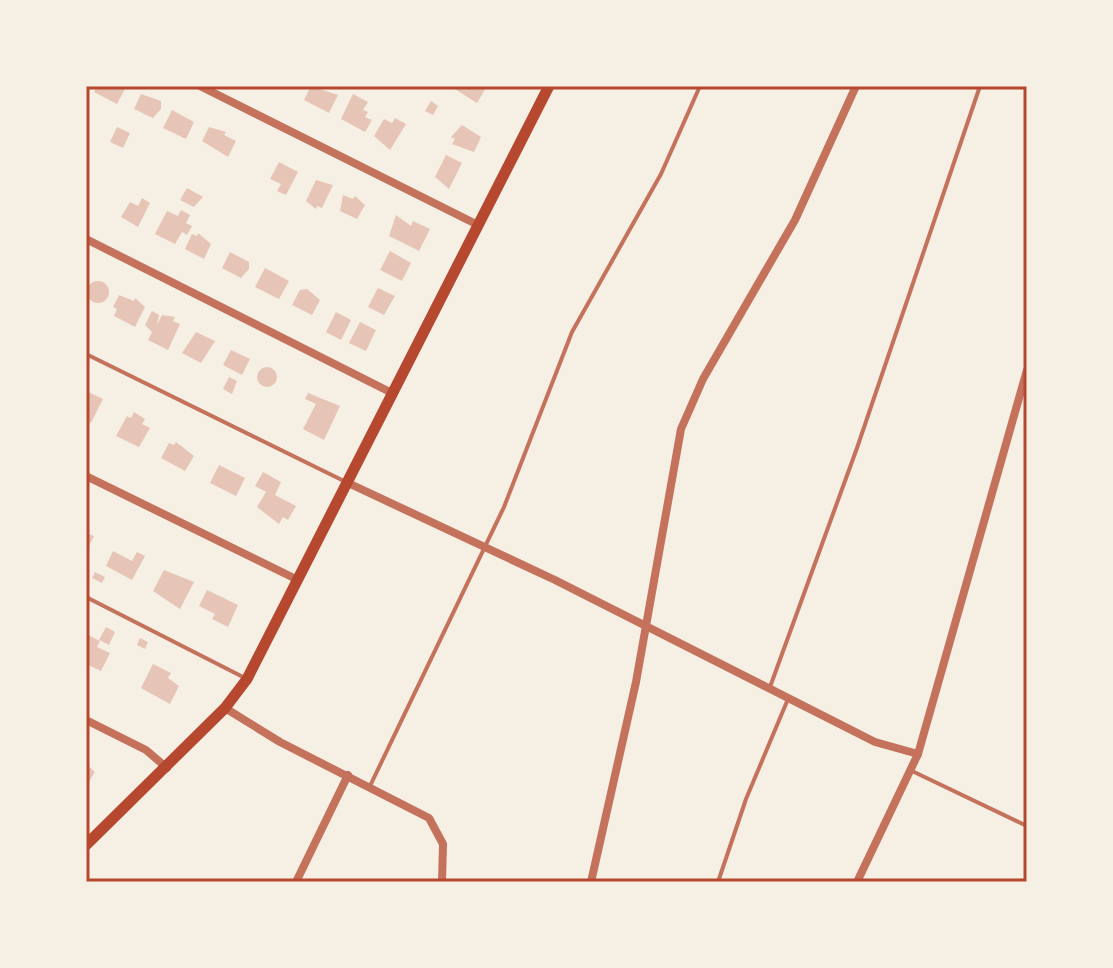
<svg xmlns="http://www.w3.org/2000/svg" width="1113" height="968" font-family="'PT Sans',sans-serif">
<style>
.building{fill:#e6c5b7}
.lines{fill:none;stroke-linecap:round;stroke-linejoin:round}
.service{stroke:#c5725c;stroke-width:4}
.minor{stroke:#c5725c;stroke-width:8}
.secondary{stroke:#b5482f;stroke-width:11}
.neatline{fill:none;stroke:#b5482f;stroke-width:3}
</style>
<rect width="100%" height="100%" fill="#f6efe4"/>
<g class="building">
<path d="M97,86h27l2,1 -9,17 -23,-12z"/>
<path d="M311,86l27,9 -9,18 -25,-13z"/>
<path d="M450,86h37l-10,17z"/>
<path d="M141,94l20,7v8l-8,9 -19,-9z"/>
<path d="M353,94l15,8 -5,8 5,2 -3,5 7,3 -7,12 -24,-13z"/>
<path d="M431,101l7,5 -5,9 -8,-4z"/>
<path d="M172,110l22,12 -8,17 -23,-11z"/>
<path d="M395,118l11,6 -16,26 -16,-14 10,-17 8,4z"/>
<path d="M462,125l19,12 -7,15 -22,-8 3,-5 -4,-2z"/>
<path d="M117,127l13,6 -7,15 -13,-6z"/>
<path d="M209,127l17,5 -2,3 12,6 -8,16 -26,-16z"/>
<path d="M446,155l16,8 -13,26 -14,-12z"/>
<path d="M279,162l19,10 -12,23 -9,-4 4,-7 -11,-5z"/>
<path d="M316,180l17,5 -11,23 -5,-2 -1,3 -10,-8z"/>
<path d="M187,188l16,9 -9,10 -14,-7z"/>
<path d="M343,195l10,4 2,-3 10,9 -8,14 -17,-8z"/>
<path d="M142,198l8,5 -12,24 -17,-10 9,-15 8,4z"/>
<path d="M181,210l9,5 -4,8 6,3 -5,9 -5,-3 -7,12 -20,-10 12,-23 11,5z"/>
<path d="M396,215l15,11 2,-5 17,8 -11,22 -30,-15z"/>
<path d="M198,233l13,11 -7,15 -19,-10 7,-15 5,2z"/>
<path d="M390,251l21,12 -9,18 -22,-11z"/>
<path d="M230,252l19,10v7l-8,9 -19,-10z"/>
<path d="M265,268l24,13 -10,18 -24,-12z"/>
<circle cx="98" cy="292" r="11"/>
<path d="M378,288l17,8 -11,19 -16,-8z"/>
<path d="M307,289l13,11 -8,15 -20,-10 8,-15z"/>
<path d="M119,295l15,6 1,-3 10,9 -10,20 -21,-11 3,-7 -4,-2z"/>
<path d="M152,311l7,4 -2,10 5,-10 13,2 -2,4 7,3 -12,26 -20,-10 4,-8 -7,-7z"/>
<path d="M336,312l15,8 -10,20 -15,-8z"/>
<path d="M360,322l16,8 -10,21 -17,-8z"/>
<path d="M196,332l19,9 -14,22 -19,-10z"/>
<path d="M231,350l19,9 -8,16 -19,-10z"/>
<circle cx="267" cy="377" r="10"/>
<path d="M229,377l8,4 -5,13 -9,-5z"/>
<path d="M86,391l17,8 -12,24 -5,-2z"/>
<path d="M308,393l32,13 -16,34 -21,-11 13,-25 -11,-5z"/>
<path d="M134,412l11,7 -3,5 8,4 -11,19 -23,-11 11,-20 4,2z"/>
<path d="M176,442l18,14 -9,15 -24,-13 8,-15 5,2z"/>
<path d="M219,465l26,13 -9,18 -26,-13z"/>
<path d="M263,472l18,10 -6,13 21,11 -8,14 -5,-3 -4,7 -22,-17 9,-15 -11,-6z"/>
<path d="M86,533l8,3 -8,16z"/>
<path d="M113,551l19,10 5,-9 8,4 -13,24 -26,-14z"/>
<path d="M164,570l30,12 -14,27 -27,-18z"/>
<path d="M95,572l10,5 -3,6 -10,-5z"/>
<path d="M207,590l31,15 -10,22 -16,-8 3,-5 -16,-8z"/>
<path d="M106,627l9,5 -6,13 -10,-5z"/>
<path d="M86,634l14,7 -3,6 13,6 -9,18 -15,-7z"/>
<path d="M140,638l8,4 -3,7 -8,-4z"/>
<path d="M153,664l18,9 -3,5 11,8 -9,18 -29,-16z"/>
<path d="M86,764l9,8 -9,14z"/>
</g>
<g class="lines">
<g class="service">
<path d="M86,354l260,128"/>
<path d="M86,597l159,81"/>
<path d="M770,687l87,-239 123,-362"/>
<path d="M912,771l115,55"/>
<path d="M370,786l134,-279 68,-175 89,-158 39,-88"/>
<path d="M718,882l28,-83 42,-100"/>
</g>
<g class="minor">
<path d="M200,86l278,139"/>
<path d="M86,239l306,154"/>
<path d="M86,476l212,104"/>
<path d="M346,482l209,98 320,162 43,12"/>
<path d="M225,708l55,34 149,76 14,26 -1,38"/>
<path d="M86,720l60,30 21,18"/>
<path d="M296,882l52,-107"/>
<path d="M591,882l45,-200 45,-253 22,-50 92,-159 61,-134"/>
<path d="M857,882l61,-128 109,-384"/>
</g>
<path class="secondary" d="M86,845l139,-137 22,-29 302,-593"/>
</g>
<rect width="1113" height="968" fill="none" stroke="#f6efe4" stroke-width="176"/>
<rect x="88" y="88" width="937" height="792" class="neatline"/>
</svg>
